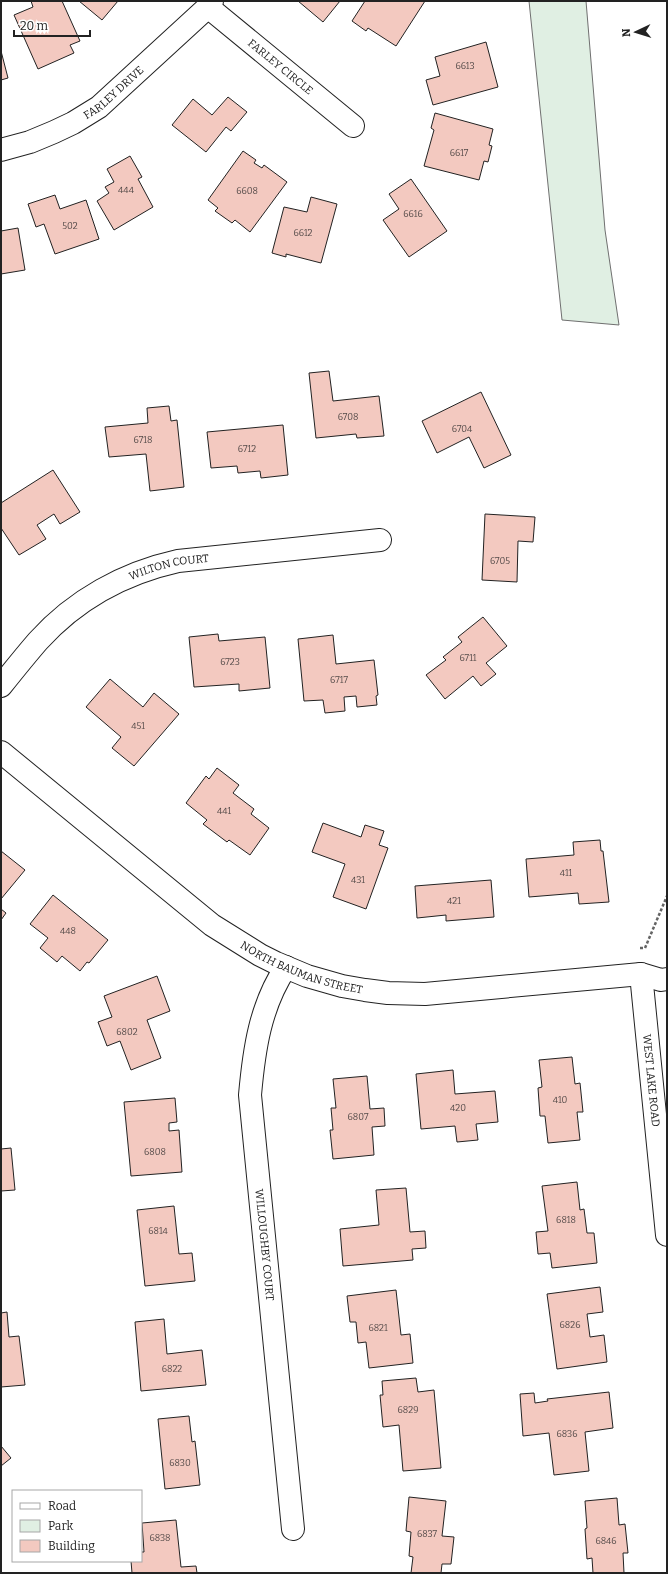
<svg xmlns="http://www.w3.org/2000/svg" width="668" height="1574" font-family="Bitter,serif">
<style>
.green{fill:#e0efe3;stroke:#6f6f6f}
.building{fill:#f3c9c0;stroke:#222}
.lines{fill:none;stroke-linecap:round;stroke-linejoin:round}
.minor-casing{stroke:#222;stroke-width:24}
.path{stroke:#646464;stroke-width:2.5;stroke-dasharray:3 2;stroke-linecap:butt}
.minor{stroke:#fff;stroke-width:22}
.labels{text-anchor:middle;stroke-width:3;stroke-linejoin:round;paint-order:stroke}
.number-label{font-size:9px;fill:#564c4a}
.street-label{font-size:11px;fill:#222;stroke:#fff}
</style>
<rect width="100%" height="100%" fill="#fff"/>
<path class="green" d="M529,1h57l19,229 14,95 -57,-5z"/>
<g class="building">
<path d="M31,1h31l18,40 -10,4 4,8 -36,16 -24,-54 19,-8z"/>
<path d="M79,1h39l-16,19z"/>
<path d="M298,1h42l-17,21z"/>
<path d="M365,1h60l-29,45 -28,-18 -2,3 -14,-10z"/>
<path d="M486,42l12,45 -65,18 -7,-25 14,-4 -5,-19z"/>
<path d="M1,51l7,27 -7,2z"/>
<path d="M228,97l19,15 -16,19 -5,-4 -20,25 -34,-27 21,-26 19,16z"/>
<path d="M435,113l58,16 -4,16 3,1 -4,16 -4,-1 -5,19 -55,-14 10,-36 -3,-2z"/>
<path d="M243,151l13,9 -2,3 8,5 2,-3 23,17 -37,50 -15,-12 -3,3 -17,-12 3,-3 -10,-8z"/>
<path d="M130,156l12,21 -4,2 15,28 -39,23 -17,-29 12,-8 -4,-6 9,-5 -7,-13z"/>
<path d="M411,179l36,52 -38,26 -26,-37 16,-11 -10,-15z"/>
<path d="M55,195l5,14 26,-9 13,39 -44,15 -11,-30 -8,3 -8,-23z"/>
<path d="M311,197l26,7 -16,59 -35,-9v3l-14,-4 12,-46 23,5z"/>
<path d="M18,228l7,42 -24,4v-43z"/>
<path d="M329,371l4,30 46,-5 5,40 -27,2 -1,-4 -40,4 -7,-65z"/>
<path d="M481,392l30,63 -27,13 -15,-31 -32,16 -15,-32z"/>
<path d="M169,406l2,15 6,-1 7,67 -34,4 -4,-37 -37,3 -4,-30 43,-4 -1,-15z"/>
<path d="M283,425l5,50 -27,3 -1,-7 -22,2 -1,-7 -26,2 -4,-36z"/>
<path d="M53,470l27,42 -20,12 -6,-10 -17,11 9,14 -27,16 -18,-27v-25z"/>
<path d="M485,514l50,3 -2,25 -15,-1 -1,41 -35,-2z"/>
<path d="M483,617l24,29 -21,17 10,11 -15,12 -8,-10 -28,23 -19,-24 20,-15 -3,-3 19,-15 -4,-5z"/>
<path d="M218,634l1,7 46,-4 5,51 -31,3v-7l-45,3 -5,-50z"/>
<path d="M333,635l3,29 38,-4 4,35 -2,1 1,9 -20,2 -1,-11 -12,1 1,14 -20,2 -2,-13 -19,1 -6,-62z"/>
<path d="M110,679l33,28 11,-14 25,21 -45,52 -22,-18 9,-11 -35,-30z"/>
<path d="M217,768l22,17 -6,8 21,16 -3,5 18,14 -19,27 -21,-15 -2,2 -24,-18 4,-4 -21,-17 20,-27 3,3z"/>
<path d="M323,823l38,14 4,-12 19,6 -5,14 9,3 -22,61 -33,-12 12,-33 -33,-12z"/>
<path d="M600,840l1,11h2l6,51 -30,2 -1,-11 -49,4 -3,-38 48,-4 -1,-13z"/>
<path d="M1,851l24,19 -24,29z"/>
<path d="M491,880l3,37 -48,4v-6l-29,3 -2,-32z"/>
<path d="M53,895l55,45 -19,23 -2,-1 -7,9 -18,-15 -5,6 -17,-14 8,-10 -18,-14z"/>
<path d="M1,909l5,4 -5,7z"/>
<path d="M157,976l13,35 -23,9 14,38 -30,12 -11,-29 -13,5 -9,-24 14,-5 -8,-21z"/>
<path d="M572,1057l3,27 5,-1 3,29h-6l3,28 -32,3 -3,-27h-5l-2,-28 4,-1 -3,-27z"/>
<path d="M453,1070l2,24 40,-3 3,31 -22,2 2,16 -21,2 -2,-16 -34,3 -5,-55z"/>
<path d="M367,1076l3,33 14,-1 1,18 -13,1 2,28 -41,4 -3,-29h3l-2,-22h5l-3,-29z"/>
<path d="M175,1098l2,24 -8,1v8l10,-1 3,42 -51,4 -7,-74z"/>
<path d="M11,1148l4,42 -14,1v-42z"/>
<path d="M577,1182l3,28 4,-1 3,24h7l3,30 -45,5 -2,-15 -12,1 -2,-22 12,-1 -6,-45z"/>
<path d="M406,1188l4,44 15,-1 1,17 -14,1 1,11 -70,6 -3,-37 39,-4 -3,-35z"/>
<path d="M174,1206l5,48 13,-1 3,28 -50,5 -8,-76z"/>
<path d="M600,1287l3,25 -16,2 3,23 14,-2 3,27 -50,7 -10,-75z"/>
<path d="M396,1290l5,45 9,-1 3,29 -44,5 -3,-26 -8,1 -2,-21h-6l-3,-26z"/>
<path d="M7,1312l2,25 10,-1 6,49 -24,2v-74z"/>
<path d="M164,1319l3,35 35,-4 4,35 -65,6 -6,-69z"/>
<path d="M416,1378l2,14 16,-2 7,78 -38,3 -4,-46 -16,2 -3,-32h3l-1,-14z"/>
<path d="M609,1392l4,36 -28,4 4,39 -35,4 -5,-42 -26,3 -3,-42 14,-1 1,10 13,-2 -1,-2z"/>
<path d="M189,1416l3,26 3,-1 5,44 -35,4 -7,-70z"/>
<path d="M1,1446l10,12 -10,8z"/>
<path d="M409,1497l37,4 -4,35 12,1 -3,27h-9l-1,9h-30l2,-16 -4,-1 2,-24 -5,-1z"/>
<path d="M617,1498l2,27 6,-1 3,29h-5l1,20h-31l-1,-15 -5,1 -2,-30 2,-1 -2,-27z"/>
<path d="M176,1520l5,47 15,-1 1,7h-65l-1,-12h10v-9h3l-2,-29z"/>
</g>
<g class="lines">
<defs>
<g id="minor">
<path id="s1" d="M208,7l145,119"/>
<path id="s2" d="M1,150l29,-8 24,-10 19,-9 26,-16 109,-100 4,-6"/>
<path id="s3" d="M1,686c12,-15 24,-30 37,-45 37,-41 86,-68 140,-80l202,-21"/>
<path id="s4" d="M1,752l211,173 48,30 16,8 31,13 35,10 23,4 23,3 37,1 216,-20 20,6 6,-1"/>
<path id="s5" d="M286,967c-26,39 -32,83 -36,128l43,434"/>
<path id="s6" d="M641,974l26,261"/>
</g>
</defs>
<use href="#minor" class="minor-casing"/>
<path class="path" d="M640,948h5l22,-52"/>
<use href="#minor" class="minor"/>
</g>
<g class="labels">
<g class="number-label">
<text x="465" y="69">6613</text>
<text x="459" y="156">6617</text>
<text x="126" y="193">444</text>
<text x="247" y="194">6608</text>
<text x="413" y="217">6616</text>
<text x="70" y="229">502</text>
<text x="303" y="236">6612</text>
<text x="348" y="420">6708</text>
<text x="462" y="432">6704</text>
<text x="143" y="443">6718</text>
<text x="247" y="452">6712</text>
<text x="500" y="564">6705</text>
<text x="468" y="661">6711</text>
<text x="230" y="665">6723</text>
<text x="339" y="683">6717</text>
<text x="138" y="729">451</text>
<text x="224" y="814">441</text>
<text x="566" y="876">411</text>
<text x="358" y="883">431</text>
<text x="454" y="904">421</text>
<text x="68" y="934">448</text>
<text x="127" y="1035">6802</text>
<text x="560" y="1103">410</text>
<text x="458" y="1111">420</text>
<text x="358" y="1120">6807</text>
<text x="155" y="1155">6808</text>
<text x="566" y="1223">6818</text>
<text x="158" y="1234">6814</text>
<text x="570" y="1328">6826</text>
<text x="378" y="1331">6821</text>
<text x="172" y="1372">6822</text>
<text x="408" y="1413">6829</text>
<text x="567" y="1437">6836</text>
<text x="180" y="1466">6830</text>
<text x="427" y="1537">6837</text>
<text x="160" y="1541">6838</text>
<text x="606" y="1544">6846</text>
</g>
<g class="street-label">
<text dy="4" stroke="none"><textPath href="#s1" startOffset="94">FARLEY CIRCLE</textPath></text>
<text dy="4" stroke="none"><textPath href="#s2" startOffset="128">FARLEY DRIVE</textPath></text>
<text dy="4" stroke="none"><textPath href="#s3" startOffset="212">WILTON COURT</textPath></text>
<text dy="4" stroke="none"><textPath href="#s4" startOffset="373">NORTH BAUMAN STREET</textPath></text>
<text dy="4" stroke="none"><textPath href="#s6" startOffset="107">WEST LAKE ROAD</textPath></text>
<text dy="4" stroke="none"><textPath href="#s5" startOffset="285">WILLOUGHBY COURT</textPath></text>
</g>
</g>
<rect width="668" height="1574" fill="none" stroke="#222222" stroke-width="4"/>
<rect x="12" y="1490" width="130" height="72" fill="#ffffff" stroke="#a7a7a7"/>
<rect x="20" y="1503" width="20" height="6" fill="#ffffff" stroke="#a7a7a7"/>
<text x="48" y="1510" font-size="12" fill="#222222">Road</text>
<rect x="20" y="1520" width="20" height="12" fill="#e0efe3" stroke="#a7a7a7"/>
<text x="48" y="1530" font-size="12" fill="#222222">Park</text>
<rect x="20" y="1540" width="20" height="12" fill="#f3c9c0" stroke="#a7a7a7"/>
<text x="48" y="1550" font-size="12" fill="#222222">Building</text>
<g transform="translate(636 32) rotate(266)" stroke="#ffffff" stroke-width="3" paint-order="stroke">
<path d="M0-3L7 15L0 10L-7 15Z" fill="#222222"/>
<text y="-6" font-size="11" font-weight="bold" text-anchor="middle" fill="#222222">N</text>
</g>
<path d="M14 30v6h76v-6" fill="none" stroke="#222222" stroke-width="2"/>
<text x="20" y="30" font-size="12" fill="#222222" stroke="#ffffff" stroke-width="3" paint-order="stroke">20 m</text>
</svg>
